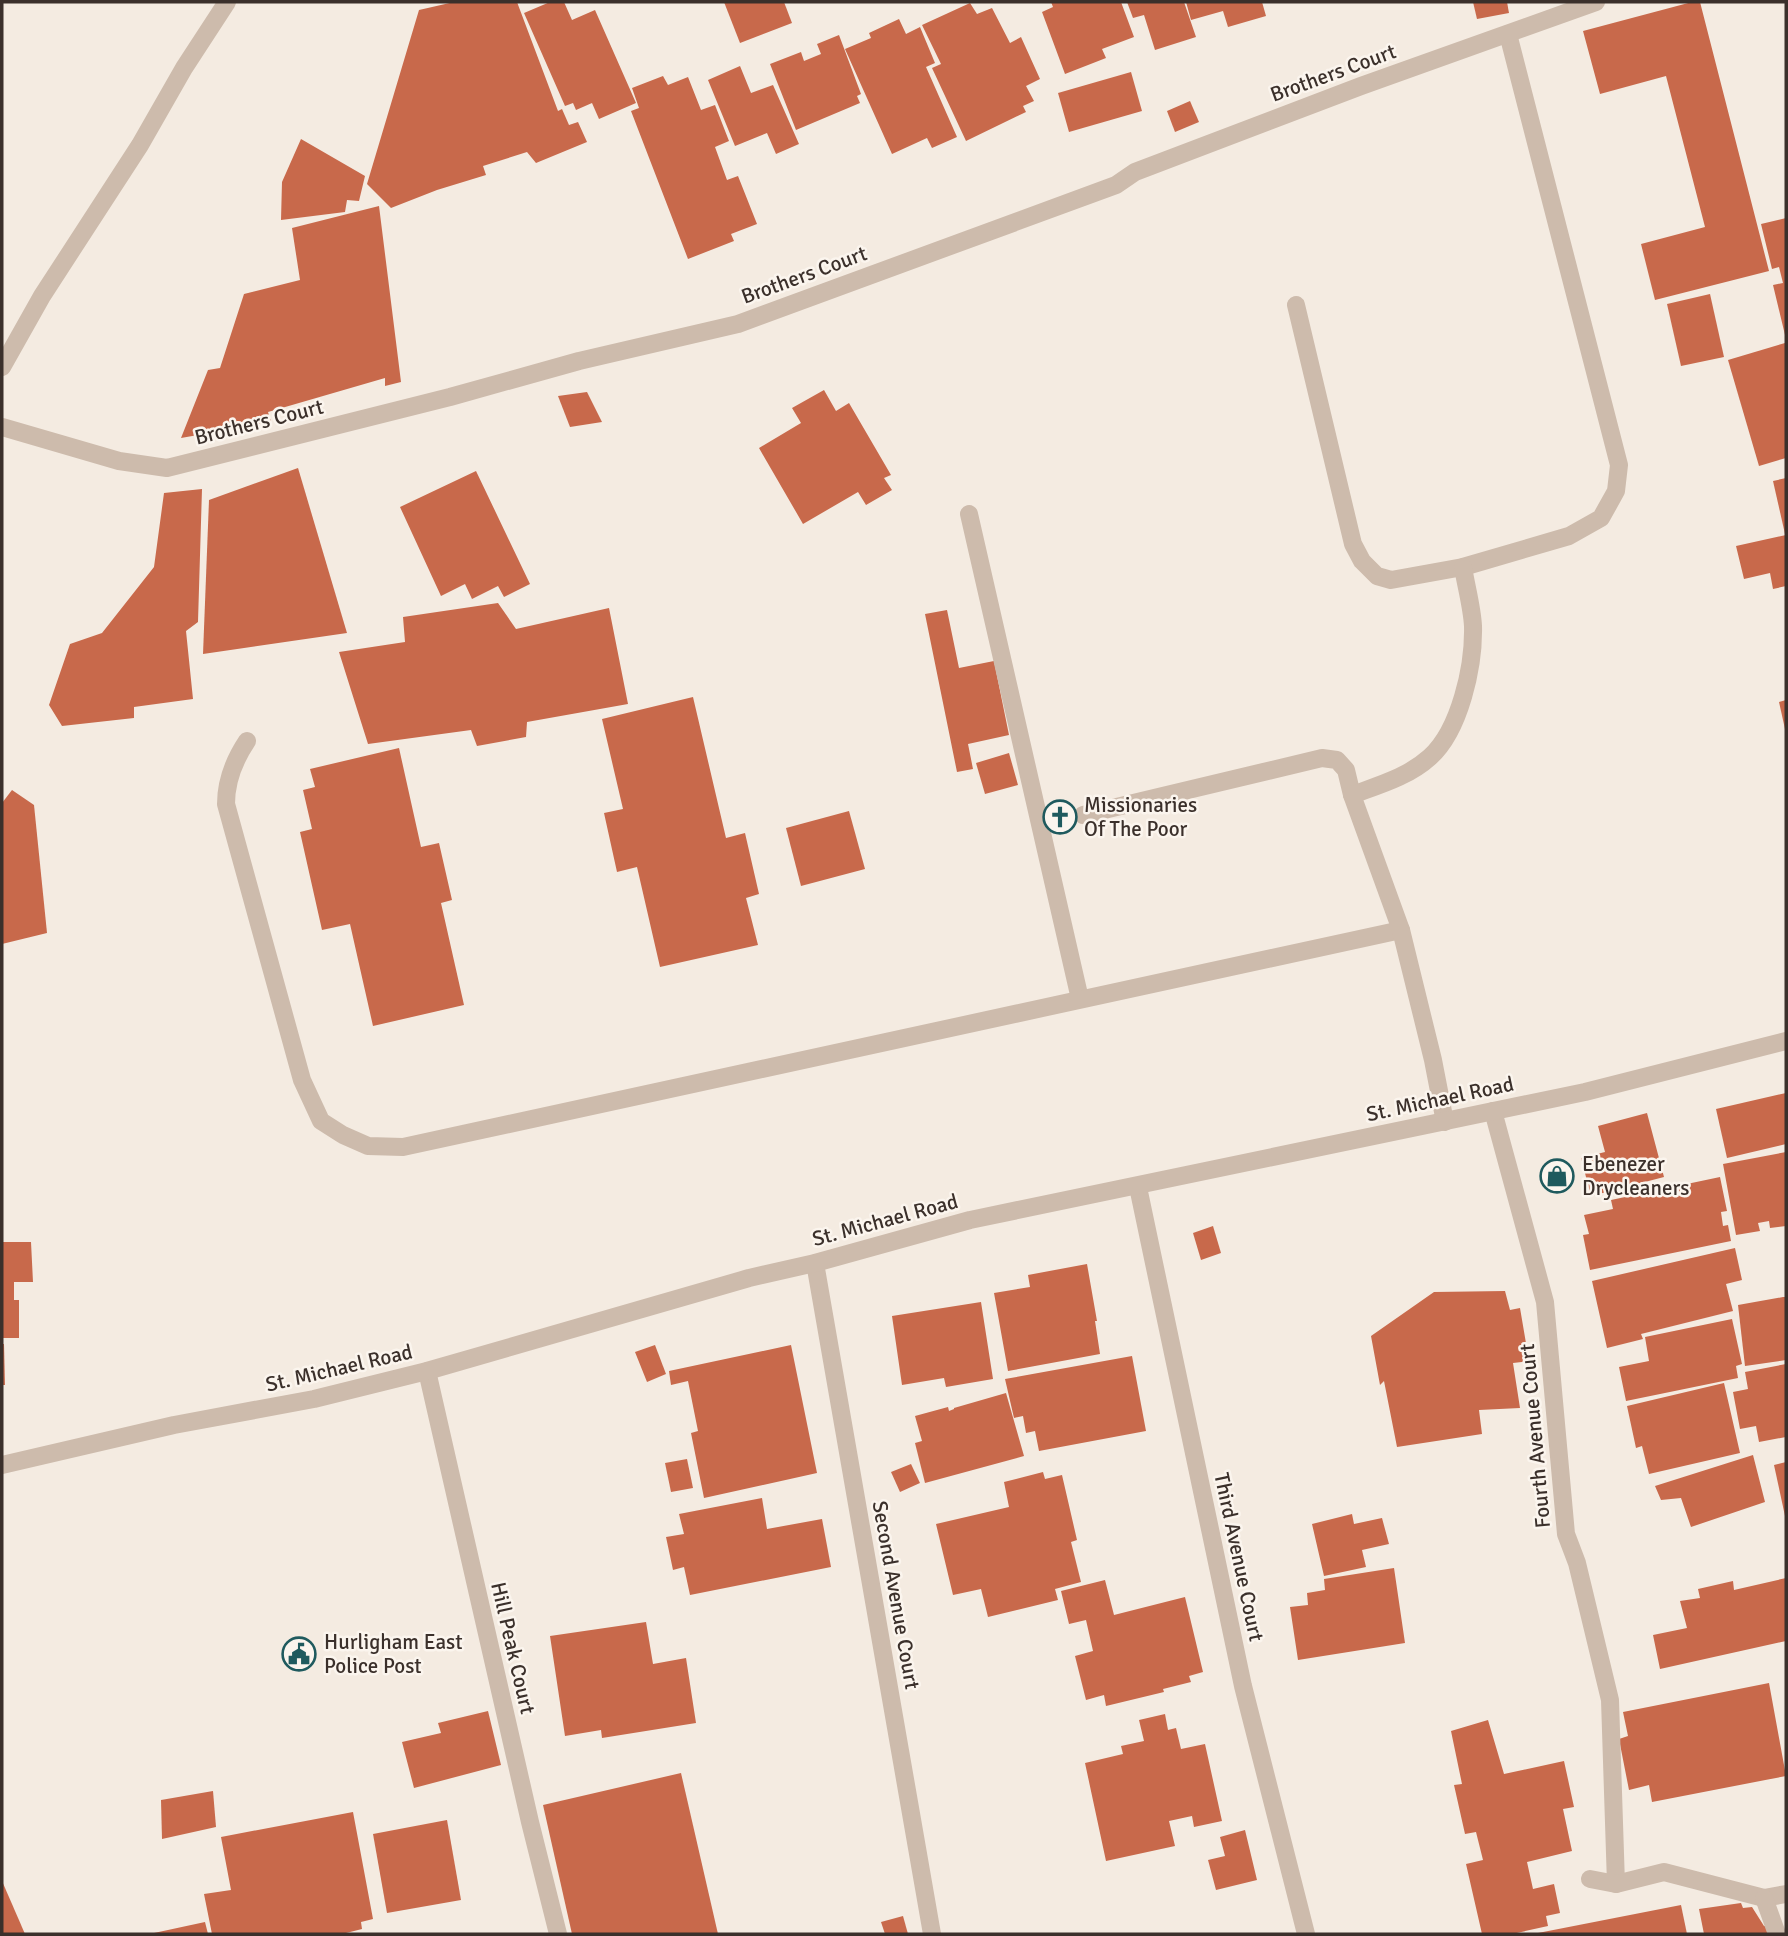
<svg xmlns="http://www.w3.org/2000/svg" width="1788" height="1936" font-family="Signika,sans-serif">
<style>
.building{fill:#c8694b}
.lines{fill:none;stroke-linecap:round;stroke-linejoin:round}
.minor{stroke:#cdbbac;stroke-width:18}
.labels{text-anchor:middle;stroke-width:5;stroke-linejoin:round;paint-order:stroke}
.street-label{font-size:21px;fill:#3b302b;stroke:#fbf5ee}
.poi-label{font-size:21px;fill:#3b302b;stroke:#fbf5ee;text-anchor:start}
</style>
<rect width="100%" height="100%" fill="#f4ebe1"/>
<g class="building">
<path d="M454,2h63l41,109 4,-2 7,16 9,-3 9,20 -51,21 -9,-11 -44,14 3,9 -49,15 -46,18 -24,-24 52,-174z"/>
<path d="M550,2h14l8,18 23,-10 41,93 -37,16 -7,-16 -16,7 -3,-7 -8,3 -41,-93z"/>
<path d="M724,2h60l8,21 -52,20z"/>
<path d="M1051,2h70l13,35 -32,12 4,9 -41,16 -23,-62 11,-5z"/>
<path d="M1127,2h57l12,35 -41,13 -11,-35 -11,3z"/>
<path d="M1186,2h76l4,14 -38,11 -5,-16 -32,9z"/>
<path d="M1473,2h34l2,11 -32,6z"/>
<path d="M1692,2h8l69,269 -114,29 -14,-56 64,-17 -39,-151 -66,18 -17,-63z"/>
<path d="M970,3l7,11 15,-6 18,35 11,-6 19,42 -14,7 8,15 -11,5 3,6 -60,29 -34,-73 9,-4 -19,-39z"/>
<path d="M899,19l7,15 14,-7 15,36 -9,4 31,70 -25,11 -5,-10 -35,16 -47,-105 26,-11 -2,-5z"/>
<path d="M839,35l22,59 -4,2 3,7 -64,27 -26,-66 31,-12 3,9 17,-7 -4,-10z"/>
<path d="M740,66l11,27 22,-8 26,59 -23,10 -9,-21 -32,13 -27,-66z"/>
<path d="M1131,72l11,39 -73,21 -11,-39z"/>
<path d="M663,76l5,9 20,-8 13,33 14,-5 14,36 -14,6 12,33 11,-4 19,48 -26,10 3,7 -46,18 -57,-148 8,-3 -7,-20z"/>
<path d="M1190,101l9,21 -24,10 -8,-21z"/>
<path d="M301,139l64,37 -6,25 -12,-1 -2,12 -64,8 1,-38z"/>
<path d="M379,206l22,176 -16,4v-8l-117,34 3,10 -90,16 27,-68 12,-2 24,-74 56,-14 -8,-52z"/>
<path d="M1786,218v117h-1l-12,-50 10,-2 -4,-16 -7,2 -11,-45z"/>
<path d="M1710,294l14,63 -43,9 -14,-62z"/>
<path d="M1785,343l1,115 -27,8 -31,-106z"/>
<path d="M824,390l12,21 13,-8 42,72 -7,3 8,12 -26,15 -8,-13 -55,32 -44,-76 42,-25 -9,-15z"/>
<path d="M587,392l15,30 -32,5 -12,-31z"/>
<path d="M298,468l49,165 -144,21 6,-154z"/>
<path d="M476,471l54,113 -26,13 -6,-11 -26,13 -7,-15 -24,12 -41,-89z"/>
<path d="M1786,478v56h-1l-12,-53z"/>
<path d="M202,489l-4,133 -12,9 7,68 -59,8v11l-72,8 -13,-21 21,-61 32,-11 52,-66 10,-74z"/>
<path d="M1786,535v51l-13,3 -3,-16 -26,6 -8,-33z"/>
<path d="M498,603l18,26 93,-21 19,96 -101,18 -1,15 -49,9 -6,-16 -103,14 -29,-92 66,-10 -2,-25z"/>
<path d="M947,610l12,58 35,-7 15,74 -41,9 5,25 -16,3 -32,-158z"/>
<path d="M693,697l33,141 19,-5 14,61 -13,4 12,47 -98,22 -23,-100 -20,5 -13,-59 19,-4 -21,-90z"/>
<path d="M1786,700v28l-1,1 -6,-27z"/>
<path d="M399,748l22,99 18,-4 13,57 -11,3 23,102 -91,21 -23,-102 -28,6 -22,-98 12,-3 -9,-39 12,-3 -5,-18z"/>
<path d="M1009,753l9,32 -33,9 -9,-31z"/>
<path d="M12,790l22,15 13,128 -45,11v-141z"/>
<path d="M849,811l16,58 -64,17 -15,-58z"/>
<path d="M1786,1093v51l-59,14 -11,-49z"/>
<path d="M1647,1113l17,64 -73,19 -10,-38 24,-6 -7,-26z"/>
<path d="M1786,1152v74l-16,2 -1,-7 -11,2 2,8 -24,4 -13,-71z"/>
<path d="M1720,1177l7,34 -6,1 2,14 5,-1 3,16 -141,29 -7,-35 6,-1 -5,-19 29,-6 -2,-9z"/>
<path d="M1213,1226l8,27 -20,7 -8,-27z"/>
<path d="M2,1242h29l2,40h-19v18h5v38h-17z"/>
<path d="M1735,1248l7,32 -16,4 7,27 -92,23 2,5 -36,9 -15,-67z"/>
<path d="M1087,1264l10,57h-2l5,33 -92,17 -14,-78 36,-6 -2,-12z"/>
<path d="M1505,1291l5,19 10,-2 9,53 -16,2 7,45 -41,2 3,24 -85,13 -13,-66 -4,4 -9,-49 63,-44z"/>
<path d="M1783,1297h3v63l-41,6 -7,-61z"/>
<path d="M981,1302l12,77 -47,8 -2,-9 -42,7 -10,-69z"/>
<path d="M1732,1319l10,45 -6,2 2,12 -112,23 -7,-34 30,-6 -4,-24z"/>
<path d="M2,1344h2l1,41h-3z"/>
<path d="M655,1345l11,29 -19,8 -12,-30z"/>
<path d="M791,1345l26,128 -113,25 -13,-65 7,-2 -10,-50 -17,4 -2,-14z"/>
<path d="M1132,1356l14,75 -107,20 -4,-20 -9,2 -3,-17 -9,2 -9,-39z"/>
<path d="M1786,1364v73l-27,5 -3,-16 -16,3 -7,-37 15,-3 -3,-17z"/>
<path d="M1724,1383l16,70 -91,21 -7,-28 -6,2 -9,-42z"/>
<path d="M1006,1393l18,63 -99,27 -10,-40 7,-2 -7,-25 33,-9 1,4 5,-2v-1z"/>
<path d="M1753,1455l12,47 -74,25 -10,-29 -20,2 -6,-14z"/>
<path d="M687,1459l6,29 -22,4 -6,-29z"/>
<path d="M1786,1462v54h-1l-11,-51z"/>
<path d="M911,1464l9,19 -20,9 -9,-20z"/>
<path d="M1043,1472l2,7 17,-4 15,65 -6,2 10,40 -26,7 3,11 -70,17 -7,-28 -28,6 -17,-71 73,-17 -5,-25z"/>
<path d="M762,1498l5,31 55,-10 9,48 -141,28 -6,-28 -11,3 -7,-33 18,-3 -5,-20z"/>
<path d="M1352,1514l2,10 28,-6 7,26 -27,6 4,17 -42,9 -12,-52z"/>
<path d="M1394,1568l11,75 -107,17 -8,-53 18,-2 -1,-12 18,-3 -1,-11z"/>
<path d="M1786,1578v63l-126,28 -7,-34 34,-7 -7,-27 20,-3 -2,-9 35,-8 1,9z"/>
<path d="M1105,1580l9,35 71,-18 18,75 -14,4 2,6 -28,7 1,3 -58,14 -2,-11 -18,5 -11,-44 18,-5 -7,-31 -17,4 -8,-33z"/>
<path d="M646,1622l7,42 33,-6 10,65 -94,15 -1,-8 -36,6 -15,-100z"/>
<path d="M1769,1683l17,93 -134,26 -3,-17 -20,5 -10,-51 9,-3 -5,-24z"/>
<path d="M488,1711l13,54 -87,23 -12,-46 39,-9 -3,-10z"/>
<path d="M1165,1714l3,16 8,-2 5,21 24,-5 17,77 -28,6 -2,-11 -23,5 6,25 -69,15 -21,-98 38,-9 -2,-8 23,-5 -5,-21z"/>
<path d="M1488,1720l16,54 60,-13 10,46 -11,2 9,42 -45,11 6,27 21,-5 6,29 -14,3 2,10 -36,8h-30l-16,-70 17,-4 -7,-28 -11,2 -11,-49 8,-1 -11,-53z"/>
<path d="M681,1773l37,161h-146l-29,-129z"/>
<path d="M213,1791l3,36 -54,12 -1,-39z"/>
<path d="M353,1812l20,107 -12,3 1,7 -20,5h-130l-8,-40 27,-4 -10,-53z"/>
<path d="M447,1820l14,80 -74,13 -14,-79z"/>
<path d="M1245,1830l12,50 -41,10 -8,-30 17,-4 -5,-19z"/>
<path d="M2,1881l23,53h-23z"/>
<path d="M1741,1903l2,5 9,-1 12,19 7,1v7h-67l-5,-25z"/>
<path d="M1681,1905l6,29h-149v-1z"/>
<path d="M903,1916l5,18h-23l-4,-12z"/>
<path d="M205,1922l3,12h-54v-1z"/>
</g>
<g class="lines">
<g class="minor">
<path d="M1296,305l57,239 9,17 15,15 14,4 72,-13 106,-31 32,-18 15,-27 3,-26 -111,-431"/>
<path d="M2,367l40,-71 98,-151 44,-77 43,-66"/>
<path d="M2,427l117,34 48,7 283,-71 129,-36 159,-37 378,-139 19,-13 226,-86 235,-84"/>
<path d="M969,514l111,485"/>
<path d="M247,741c-12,18 -21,41 -21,63l76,276 19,41 22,14 25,11 35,1 998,-217"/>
<path d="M1083,815l239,-57 15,2 9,10 6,25"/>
<path d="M1493,1111l52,191 21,232 11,29 33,137 6,184"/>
<path d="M1445,1122l-12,-62 -32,-130 -49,-135c27,-10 56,-18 78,-38 30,-27 44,-91 43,-131 -1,-19 -7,-40 -10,-59"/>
<path d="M1138,1187l105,499 63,248"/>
<path d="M815,1263l117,671"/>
<path d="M427,1371l103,451 28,112"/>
<path d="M2,1465l172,-40 140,-26 113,-28 322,-93 66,-15 155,-43 615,-128 201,-51"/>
<path d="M1590,1879l26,5 48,-12 100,26 22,-4"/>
<path d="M1764,1898l13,36"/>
</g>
</g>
<defs>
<symbol id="church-ring" viewBox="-11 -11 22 22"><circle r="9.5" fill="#fbf5ee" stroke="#1f5a5e" stroke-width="1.5"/><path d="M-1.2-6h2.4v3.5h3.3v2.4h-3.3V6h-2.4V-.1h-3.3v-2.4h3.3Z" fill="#1f5a5e"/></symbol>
<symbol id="shop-ring" viewBox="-11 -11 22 22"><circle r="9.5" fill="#fbf5ee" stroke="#1f5a5e" stroke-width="1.5"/><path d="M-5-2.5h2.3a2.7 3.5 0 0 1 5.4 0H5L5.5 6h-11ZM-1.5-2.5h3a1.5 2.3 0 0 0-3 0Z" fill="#1f5a5e"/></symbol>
<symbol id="civic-ring" viewBox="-11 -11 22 22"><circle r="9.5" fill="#fbf5ee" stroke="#1f5a5e" stroke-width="1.5"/><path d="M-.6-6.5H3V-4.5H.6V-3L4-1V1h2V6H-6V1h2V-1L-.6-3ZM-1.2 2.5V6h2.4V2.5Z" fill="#1f5a5e"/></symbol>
</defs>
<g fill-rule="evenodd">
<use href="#church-ring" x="1041" y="798" width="38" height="38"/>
<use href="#shop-ring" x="1538" y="1157" width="38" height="38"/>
<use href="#civic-ring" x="280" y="1635" width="38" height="38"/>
</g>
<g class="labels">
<g class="street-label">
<text transform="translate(1333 73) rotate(-20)" y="7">Brothers Court</text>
<text transform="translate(804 275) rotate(-20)" y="7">Brothers Court</text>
<text transform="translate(259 422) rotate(-14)" y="7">Brothers Court</text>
<text transform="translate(1440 1099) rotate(-12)" y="7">St. Michael Road</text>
<text transform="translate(885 1220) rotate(-15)" y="7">St. Michael Road</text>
<text transform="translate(339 1368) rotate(-13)" y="7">St. Michael Road</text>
<text transform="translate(1535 1436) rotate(-95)" y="7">Fourth Avenue Court</text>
<text transform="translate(1239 1557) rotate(78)" y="7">Third Avenue Court</text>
<text transform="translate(896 1595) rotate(80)" y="7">Second Avenue Court</text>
<text transform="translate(513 1648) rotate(77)" y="7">Hill Peak Court</text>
</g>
<g class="poi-label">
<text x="1084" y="812">Missionaries<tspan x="1084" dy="24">Of The Poor</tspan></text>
<text x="1582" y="1171">Ebenezer<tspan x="1582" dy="24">Drycleaners</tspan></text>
<text x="324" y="1649">Hurligham East<tspan x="324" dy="24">Police Post</tspan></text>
</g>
</g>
<rect width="1788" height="1936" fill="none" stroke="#3b302b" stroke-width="7"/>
</svg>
